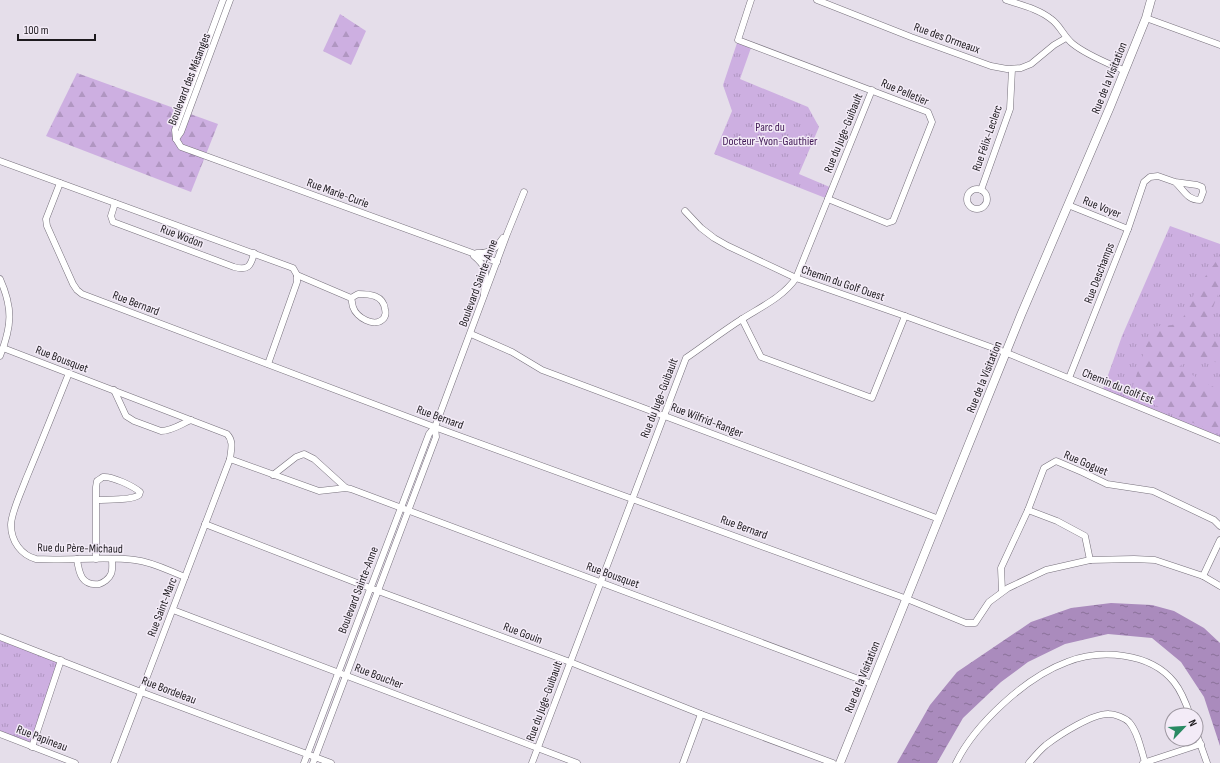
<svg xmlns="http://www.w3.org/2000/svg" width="1220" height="763" font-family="'Sofia Sans Condensed',sans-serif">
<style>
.grass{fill:url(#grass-tufts)}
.forest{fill:url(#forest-firs)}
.water{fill:url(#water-ripples)}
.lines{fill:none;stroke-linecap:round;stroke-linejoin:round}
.minor-casing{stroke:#76707b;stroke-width:7}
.major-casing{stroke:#76707b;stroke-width:9}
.minor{stroke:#fff;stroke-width:6}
.major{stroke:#fff;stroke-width:8}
.labels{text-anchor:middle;stroke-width:3;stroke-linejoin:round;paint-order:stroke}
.street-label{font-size:12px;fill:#1d1a1e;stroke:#f3ebf7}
.park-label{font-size:12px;fill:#3f1654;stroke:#f3ebf7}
</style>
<defs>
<pattern id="grass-tufts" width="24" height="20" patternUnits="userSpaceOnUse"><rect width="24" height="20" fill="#cdafe1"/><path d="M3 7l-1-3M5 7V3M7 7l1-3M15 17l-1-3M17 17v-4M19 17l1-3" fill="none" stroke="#b096c1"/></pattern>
<pattern id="forest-firs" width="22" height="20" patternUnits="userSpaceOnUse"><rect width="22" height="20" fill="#cdafe1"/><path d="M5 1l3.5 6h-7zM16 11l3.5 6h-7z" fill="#b096c1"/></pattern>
<pattern id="water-ripples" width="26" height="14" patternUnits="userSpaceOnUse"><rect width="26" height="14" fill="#aa8bbd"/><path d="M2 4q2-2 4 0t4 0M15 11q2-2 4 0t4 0" fill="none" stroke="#8a7199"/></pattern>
</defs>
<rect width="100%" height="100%" fill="#e5deea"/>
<g class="grass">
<path d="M738,40l14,5 -12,34 68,28 11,20 -20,47 33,14 -4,11 -114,-45 18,-43 -9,-26z"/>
<path d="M1170,226l50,18v197l-118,-49 20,-56z"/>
<path d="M0,635l64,24 -33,86 -31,-12z"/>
</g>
<g class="forest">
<path d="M340,14l26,17 -15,34 -28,-14z"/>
<path d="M77,73l141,51 -27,68 -145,-56z"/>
<path d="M1220,256v39l-2,-1 -6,16 -3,30 11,2v21l-30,-6 -11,10c14,8 27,17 41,23v44l-46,-19 -43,-23 21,-65 20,-2 10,-5 15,-32z"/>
</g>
<path class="water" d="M1111,603l41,2 22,6 30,17 16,15v103l-16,-49 -23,-35 -29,-24 -44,-4 -43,10 -37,18 -27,20 -38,36 -26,45h-40l33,-58 27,-33 74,-50 40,-14z"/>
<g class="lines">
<defs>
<g id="minor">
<path d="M223,0l-48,130 1,9 5,8 316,115"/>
<path d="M751,0l-13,40 190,72 4,10 -39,99 -6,2 -59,-24"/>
<path d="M817,0l94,37 80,29 16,3 14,-1 10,-4 23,-19 12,-7"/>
<path d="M1006,0c15,5 33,9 45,19 9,6 13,18 22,25 15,12 35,19 52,27"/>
<path d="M1146,18l74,27"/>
<path d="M176,139l5,-7 49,-132"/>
<path d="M0,161l293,107 4,7v7l-29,82"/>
<path d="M60,183l-14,36 1,7 26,58 4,6 5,4 347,131 478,174 59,24h9l14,-21 19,-14 38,-18 44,-10 44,-1 21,1 48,16 17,10"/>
<circle cx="977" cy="199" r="10"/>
<path d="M981,190l29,-81 2,-40"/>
<path d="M115,203l-4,13 2,6 3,1 118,44c14,4 17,-1 20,-14"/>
<path d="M1068,205l60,24"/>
<path d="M685,211l16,17 13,10 14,8 68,32 109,38 102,37 213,87"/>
<path d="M477,253c13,1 20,-6 26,-15"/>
<path d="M474,256c16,13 11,20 10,38"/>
<path d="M297,275l54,23"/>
<path d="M0,279c13,29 12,47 0,77"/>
<path d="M358,294c12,0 25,1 27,15 1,3 1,6 -1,9 -9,11 -28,-1 -31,-11 -1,-3 -1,-7 -2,-9z"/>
<path d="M742,319l19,38 111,41 33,-82"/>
<path d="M471,334l41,18 30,18 397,149"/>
<path d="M3,348l224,86c7,7 4,16 3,25l-116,304"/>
<path d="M69,373c-14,35 -28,70 -43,106 -4,11 -15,34 -15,46 0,16 10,30 25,34 33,2 67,-3 99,1 18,2 34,11 50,17"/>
<path d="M1069,378l59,-149 16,-47 6,-5 8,-1 17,6 22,3 5,2 1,5 -3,8c-13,0 -16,-10 -25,-18"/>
<path d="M114,390l12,26 8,5 27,10c11,0 20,-7 30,-11"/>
<path d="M230,459l89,32 27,-3 5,1 521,195"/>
<path d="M273,475l23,-18 8,-3 10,5 32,29"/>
<path d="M1028,510l29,11 28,15 5,24"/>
<path d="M205,524l165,64 200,74 131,52 132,49"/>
<path d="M77,559c2,15 5,27 22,25 4,-1 10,-5 12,-10 2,-4 1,-11 1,-15"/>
<path d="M96,559v-72l1,-6c2,-1 4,-3 6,-4 9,-1 30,9 37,15l-1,3c-8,6 -32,4 -43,5"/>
<path d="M1203,576l17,-36"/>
<path d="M1002,591l-1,-23 27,-58 16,-42 12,-7 26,11 25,12 46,7 61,29 6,6"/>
<path d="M173,610l404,153"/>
<path d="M0,637l141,55 190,71"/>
<path d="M1196,732l11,31"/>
<path d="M0,734l75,29"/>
<path d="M32,747l29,-87"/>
<path d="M304,763l125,-329 6,-7 72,-193 17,-42"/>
<path d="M313,763l123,-326 -1,-10"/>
<path d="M532,763l154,-405c19,-13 37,-27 56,-39 19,-12 41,-22 54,-41l76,-188"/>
<path d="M683,763l18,-49"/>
<path d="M956,763c19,-39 70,-86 111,-101 33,-13 83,-10 107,20 8,10 12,21 16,33"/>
<path d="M1029,763c5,-6 11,-13 17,-18 13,-10 47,-32 63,-31 6,0 16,4 20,8 9,10 12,28 16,40"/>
<path d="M1143,763l58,-19"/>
</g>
<path id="major" d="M840,763l181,-448 89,-208 36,-89 5,-18"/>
</defs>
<use href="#minor" class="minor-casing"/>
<use href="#major" class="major-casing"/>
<use href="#minor" class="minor"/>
<use href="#major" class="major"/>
</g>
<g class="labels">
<g class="street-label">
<text transform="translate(947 38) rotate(20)" y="4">Rue des Ormeaux</text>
<text transform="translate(1109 78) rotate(-68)" y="4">Rue de la Visitation</text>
<text transform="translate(189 79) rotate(-69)" y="4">Boulevard des Mésanges</text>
<text transform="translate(905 92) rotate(23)" y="4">Rue Pelletier</text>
<text transform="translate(843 133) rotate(-68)" y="4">Rue du Juge-Guibault</text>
<text transform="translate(987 138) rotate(-71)" y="4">Rue Félix-Leclerc</text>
<text transform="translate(338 193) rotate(20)" y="4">Rue Marie-Curie</text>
<text transform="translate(1102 207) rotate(22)" y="4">Rue Voyer</text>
<text transform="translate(182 236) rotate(21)" y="4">Rue Wodon</text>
<text transform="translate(1099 273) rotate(-69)" y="4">Rue Deschamps</text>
<text transform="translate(478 283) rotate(-70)" y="4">Boulevard Sainte-Anne</text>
<text transform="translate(843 283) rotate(19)" y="4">Chemin du Golf Ouest</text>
<text transform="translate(136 303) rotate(21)" y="4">Rue Bernard</text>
<text transform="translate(62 359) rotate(21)" y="4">Rue Bousquet</text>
<text transform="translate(984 377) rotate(-68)" y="4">Rue de la Visitation</text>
<text transform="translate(1118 386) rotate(22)" y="4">Chemin du Golf Est</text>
<text transform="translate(659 398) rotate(-69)" y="4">Rue du Juge-Guibault</text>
<text transform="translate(440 417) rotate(20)" y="4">Rue Bernard</text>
<text transform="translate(707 420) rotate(21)" y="4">Rue Wilfrid-Ranger</text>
<text transform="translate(1086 463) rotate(23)" y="4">Rue Goguet</text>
<text transform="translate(744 527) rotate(20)" y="4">Rue Bernard</text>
<text transform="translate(80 548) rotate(1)" y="4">Rue du Père-Michaud</text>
<text transform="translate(613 575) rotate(20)" y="4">Rue Bousquet</text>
<text transform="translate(358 590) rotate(-69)" y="4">Boulevard Sainte-Anne</text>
<text transform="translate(162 607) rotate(-69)" y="4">Rue Saint-Marc</text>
<text transform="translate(523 633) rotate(21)" y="4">Rue Gouin</text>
<text transform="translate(379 676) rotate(21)" y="4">Rue Boucher</text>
<text transform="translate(862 677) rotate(-68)" y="4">Rue de la Visitation</text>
<text transform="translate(169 690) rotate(21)" y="4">Rue Bordeleau</text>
<text transform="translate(544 701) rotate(-70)" y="4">Rue du Juge-Guibault</text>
<text transform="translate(42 738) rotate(21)" y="4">Rue Papineau</text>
</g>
<g class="park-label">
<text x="770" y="131">Parc du<tspan x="770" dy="14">Docteur-Yvon-Gauthier</tspan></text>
</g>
</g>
<g transform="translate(1184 727) rotate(65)"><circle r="19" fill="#f3ebf7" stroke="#9d97a0"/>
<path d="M0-3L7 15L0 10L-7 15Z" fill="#298a63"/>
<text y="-6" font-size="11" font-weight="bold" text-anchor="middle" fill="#1d1a1e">N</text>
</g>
<path d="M18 34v6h77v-6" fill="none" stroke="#1d1a1e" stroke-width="2"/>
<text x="24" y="34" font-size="12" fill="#1d1a1e" stroke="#f3ebf7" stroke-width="3" paint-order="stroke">100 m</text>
</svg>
